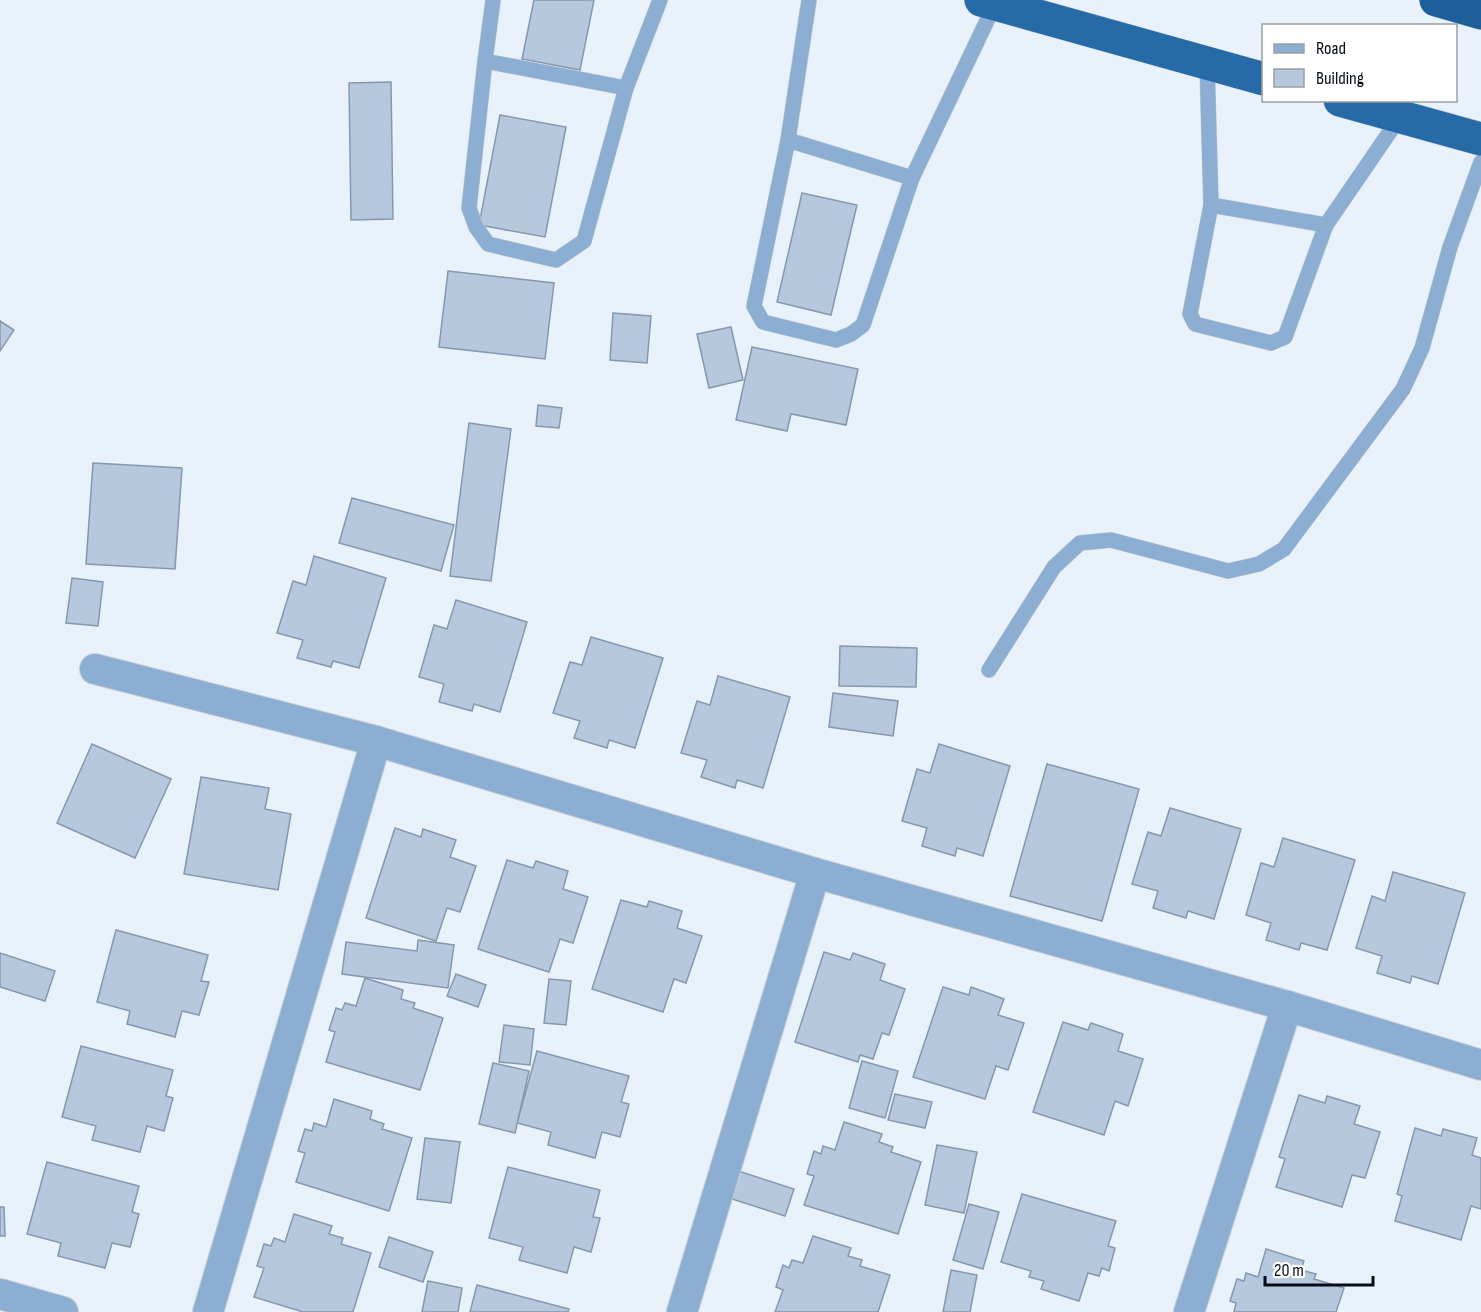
<svg xmlns="http://www.w3.org/2000/svg" width="1481" height="1312" font-family="'Sofia Sans Condensed',sans-serif">
<style>
.building{fill:#b5c8de;stroke:#8598ad;stroke-width:1.5}
.lines{fill:none;stroke-linecap:round;stroke-linejoin:round}
.service-casing{stroke:#c5cdd5;stroke-width:16}
.minor-casing{stroke:#c5cdd5;stroke-width:32}
.trunk-casing{stroke:#c5cdd5;stroke-width:34}
.motorway-casing{stroke:#c5cdd5;stroke-width:34}
.service{stroke:#8caed3;stroke-width:15}
.minor{stroke:#8caed3;stroke-width:30}
.trunk{stroke:#266aa8;stroke-width:33}
.motorway{stroke:#1d5f9b;stroke-width:33}
</style>
<rect width="100%" height="100%" fill="#e9f2fa"/>
<g class="building">
<path d="M534,0h60l-14,70 -58,-11z"/>
<path d="M391,82l2,137 -42,1 -2,-137z"/>
<path d="M500,115l66,12 -21,110 -66,-12z"/>
<path d="M802,193l55,12 -26,110 -54,-13z"/>
<path d="M448,271l106,12 -9,76 -106,-12z"/>
<path d="M613,313l38,3 -4,47 -37,-3z"/>
<path d="M0,321l14,9 -14,21z"/>
<path d="M731,327l12,53 -34,8 -12,-54z"/>
<path d="M752,347l106,22 -12,56 -55,-11 -4,17 -51,-11z"/>
<path d="M538,405l24,3 -3,20 -23,-2z"/>
<path d="M469,423l42,6 -20,152 -41,-5z"/>
<path d="M93,463l89,5 -7,101 -89,-5z"/>
<path d="M352,498l102,27 -13,46 -102,-28z"/>
<path d="M314,556l72,22 -27,90 -26,-7 -2,6 -34,-9 6,-18 -26,-7 16,-52 13,4z"/>
<path d="M72,578l31,4 -5,44 -32,-3z"/>
<path d="M456,600l71,22 -27,90 -26,-8 -2,7 -33,-9 5,-18 -25,-7 15,-52 13,4z"/>
<path d="M591,637l72,21 -28,90 -26,-8 -2,8 -33,-10 6,-17 -27,-8 17,-51 12,3z"/>
<path d="M840,646l77,2 -1,39 -77,-1z"/>
<path d="M718,676l72,21 -27,91 -26,-8 -2,8 -34,-11 6,-17 -26,-7 16,-52 13,4z"/>
<path d="M833,693l65,8 -5,35 -64,-9z"/>
<path d="M92,744l79,35 -36,79 -78,-35z"/>
<path d="M939,744l71,22 -27,90 -26,-8 -2,8 -33,-10 5,-18 -25,-7 15,-52 13,4z"/>
<path d="M1047,764l92,25 -37,132 -92,-25z"/>
<path d="M201,777l68,11 -4,21 26,5 -13,76 -94,-16z"/>
<path d="M1170,808l71,21 -27,90 -26,-8 -2,7 -33,-10 5,-17 -26,-7 16,-52 13,4z"/>
<path d="M395,828l26,9 2,-8 33,11 -6,17 26,9 -16,46 -13,-4 -11,33 -70,-23z"/>
<path d="M1283,838l72,22 -28,90 -26,-7 -2,7 -33,-10 5,-17 -25,-8 15,-52 13,4z"/>
<path d="M507,860l26,8 3,-7 32,10 -5,18 25,8 -15,46 -13,-4 -11,33 -71,-23z"/>
<path d="M1393,872l72,21 -27,91 -26,-8 -2,7 -33,-10 5,-17 -26,-8 16,-52 13,5z"/>
<path d="M621,900l26,7 2,-6 33,10 -5,17 25,8 -16,47 -12,-4 -11,33 -71,-23z"/>
<path d="M116,930l92,25 -7,26 8,1 -10,33 -17,-4 -7,26 -48,-13 3,-13 -33,-9z"/>
<path d="M418,940l36,5 -6,43 -106,-14 4,-32 71,9z"/>
<path d="M824,952l26,8 3,-7 32,11 -5,16 25,9 -16,46 -7,-2 -9,26 -13,-4 -2,7 -63,-20z"/>
<path d="M0,953l55,18 -10,30 -45,-14z"/>
<path d="M456,974l30,11 -8,22 -31,-11z"/>
<path d="M365,978l38,12 -2,9 14,4 -2,5 30,10 -23,72 -94,-28 9,-30 -6,-2 7,-22 6,2 3,-7 11,3z"/>
<path d="M549,979l22,2 -5,44 -22,-2z"/>
<path d="M943,987l26,8 2,-8 33,12 -6,16 26,8 -16,47 -12,-4 -11,33 -72,-22z"/>
<path d="M1063,1022l25,8 3,-7 32,11 -5,17 25,8 -15,47 -13,-5 -11,34 -71,-23z"/>
<path d="M504,1025l30,4 -4,36 -31,-3z"/>
<path d="M81,1046l92,24 -7,26 7,2 -9,33 -17,-5 -7,26 -48,-12 4,-14 -34,-9z"/>
<path d="M537,1051l92,25 -8,26 8,2 -9,33 -18,-5 -7,26 -47,-13 3,-13 -34,-9z"/>
<path d="M862,1061l36,10 -13,47 -36,-10z"/>
<path d="M493,1063l36,8 -14,62 -36,-9z"/>
<path d="M895,1094l37,8 -7,26 -37,-8z"/>
<path d="M1299,1095l26,8 2,-7 33,10 -6,18 26,8 -15,46 -13,-3 -10,32 -66,-20 9,-28 -6,-2z"/>
<path d="M334,1099l38,12 -2,8 14,5 -2,5 30,9 -23,73 -93,-29 9,-29 -7,-2 7,-22 7,2 2,-8 12,4z"/>
<path d="M844,1122l38,12 -3,8 14,5 -2,5 30,10 -23,72 -94,-29 10,-29 -7,-2 7,-23 7,3 2,-8 12,4z"/>
<path d="M1415,1128l26,8 2,-7 34,9 -5,17 9,3v51l-10,-3 -10,34 -66,-19 7,-25 -5,-2z"/>
<path d="M425,1138l35,4 -9,61 -34,-4z"/>
<path d="M937,1145l40,7 -13,61 -39,-8z"/>
<path d="M47,1162l92,24 -7,26 7,2 -9,33 -18,-4 -7,25 -47,-12 3,-13 -34,-9z"/>
<path d="M508,1167l92,23 -7,27 7,1 -9,34 -17,-5 -7,26 -48,-13 4,-13 -34,-9z"/>
<path d="M732,1169l62,20 -9,27 -62,-20z"/>
<path d="M1022,1194l94,27 -8,25 7,2 -6,23 -7,-3 -3,8 -11,-3 -9,28 -38,-12 3,-8 -15,-4 2,-6 -30,-9z"/>
<path d="M969,1204l30,8 -16,57 -30,-9z"/>
<path d="M0,1207h4l1,29h-5z"/>
<path d="M294,1214l38,12 -3,8 14,4 -2,6 30,9 -18,59h-50l-49,-15 10,-29 -7,-2 7,-22 7,2 3,-8 11,4z"/>
<path d="M813,1236l38,12 -3,8 14,4 -2,6 30,9 -12,37h-103l8,-22 -7,-3 7,-22 6,3 3,-8 11,3z"/>
<path d="M389,1237l44,15 -10,30 -44,-15z"/>
<path d="M1266,1249l38,12 -3,9 15,4 -2,5 30,9 -8,24h-102l2,-9 -6,-2 7,-22 7,2 2,-8 12,4z"/>
<path d="M951,1270l26,5 -7,37h-27z"/>
<path d="M428,1281l34,7 -4,24h-36z"/>
<path d="M477,1285l92,24 -1,3h-98z"/>
</g>
<g class="lines">
<defs>
<g id="service">
<path d="M493,0l-8,61 141,27 34,-88"/>
<path d="M809,0l-21,140 124,38 83,-174"/>
<path d="M485,61l-16,147 7,19 12,17 68,16 28,-19 42,-153"/>
<path d="M1207,63l4,142 115,20 74,-108"/>
<path d="M788,140l-34,166 9,16 73,18 15,-6 12,-9 49,-147"/>
<path d="M1211,205l-21,109 5,10 76,19 14,-6 41,-112"/>
<path d="M989,670l65,-103 26,-24 31,-3 117,31 31,-7 25,-15 119,-160 19,-41 28,-101 31,-85"/>
</g>
<g id="minor">
<path d="M95,669l281,72 439,132 472,133 194,59"/>
<path d="M0,1294l63,18"/>
<path d="M208,1312l168,-571"/>
<path d="M682,1312l133,-439"/>
<path d="M1189,1312l98,-306"/>
</g>
<g id="trunk">
<path d="M981,0l283,79"/>
<path d="M1340,100l141,39"/>
</g>
<path id="motorway" d="M1436,0l45,13"/>
</defs>
<use href="#service" class="service-casing"/>
<use href="#minor" class="minor-casing"/>
<use href="#trunk" class="trunk-casing"/>
<use href="#motorway" class="motorway-casing"/>
<use href="#service" class="service"/>
<use href="#minor" class="minor"/>
<use href="#trunk" class="trunk"/>
<use href="#motorway" class="motorway"/>
</g>
<rect x="1262" y="24" width="195" height="78" fill="#ffffff" stroke="#9b9ea1" stroke-width="1.5"/>
<rect x="1274" y="44" width="30" height="9" fill="#8caed3" stroke="#9b9ea1" stroke-width="1.5"/>
<text x="1316" y="54" font-size="18" fill="#060c13">Road</text>
<rect x="1274" y="69" width="30" height="18" fill="#b5c8de" stroke="#9b9ea1" stroke-width="1.5"/>
<text x="1316" y="84" font-size="18" fill="#060c13">Building</text>
<path d="M1265 1276v9h108v-9" fill="none" stroke="#060c13" stroke-width="3"/>
<text x="1274" y="1276" font-size="18" fill="#060c13" stroke="#ffffff" stroke-width="4.5" paint-order="stroke">20 m</text>
</svg>
